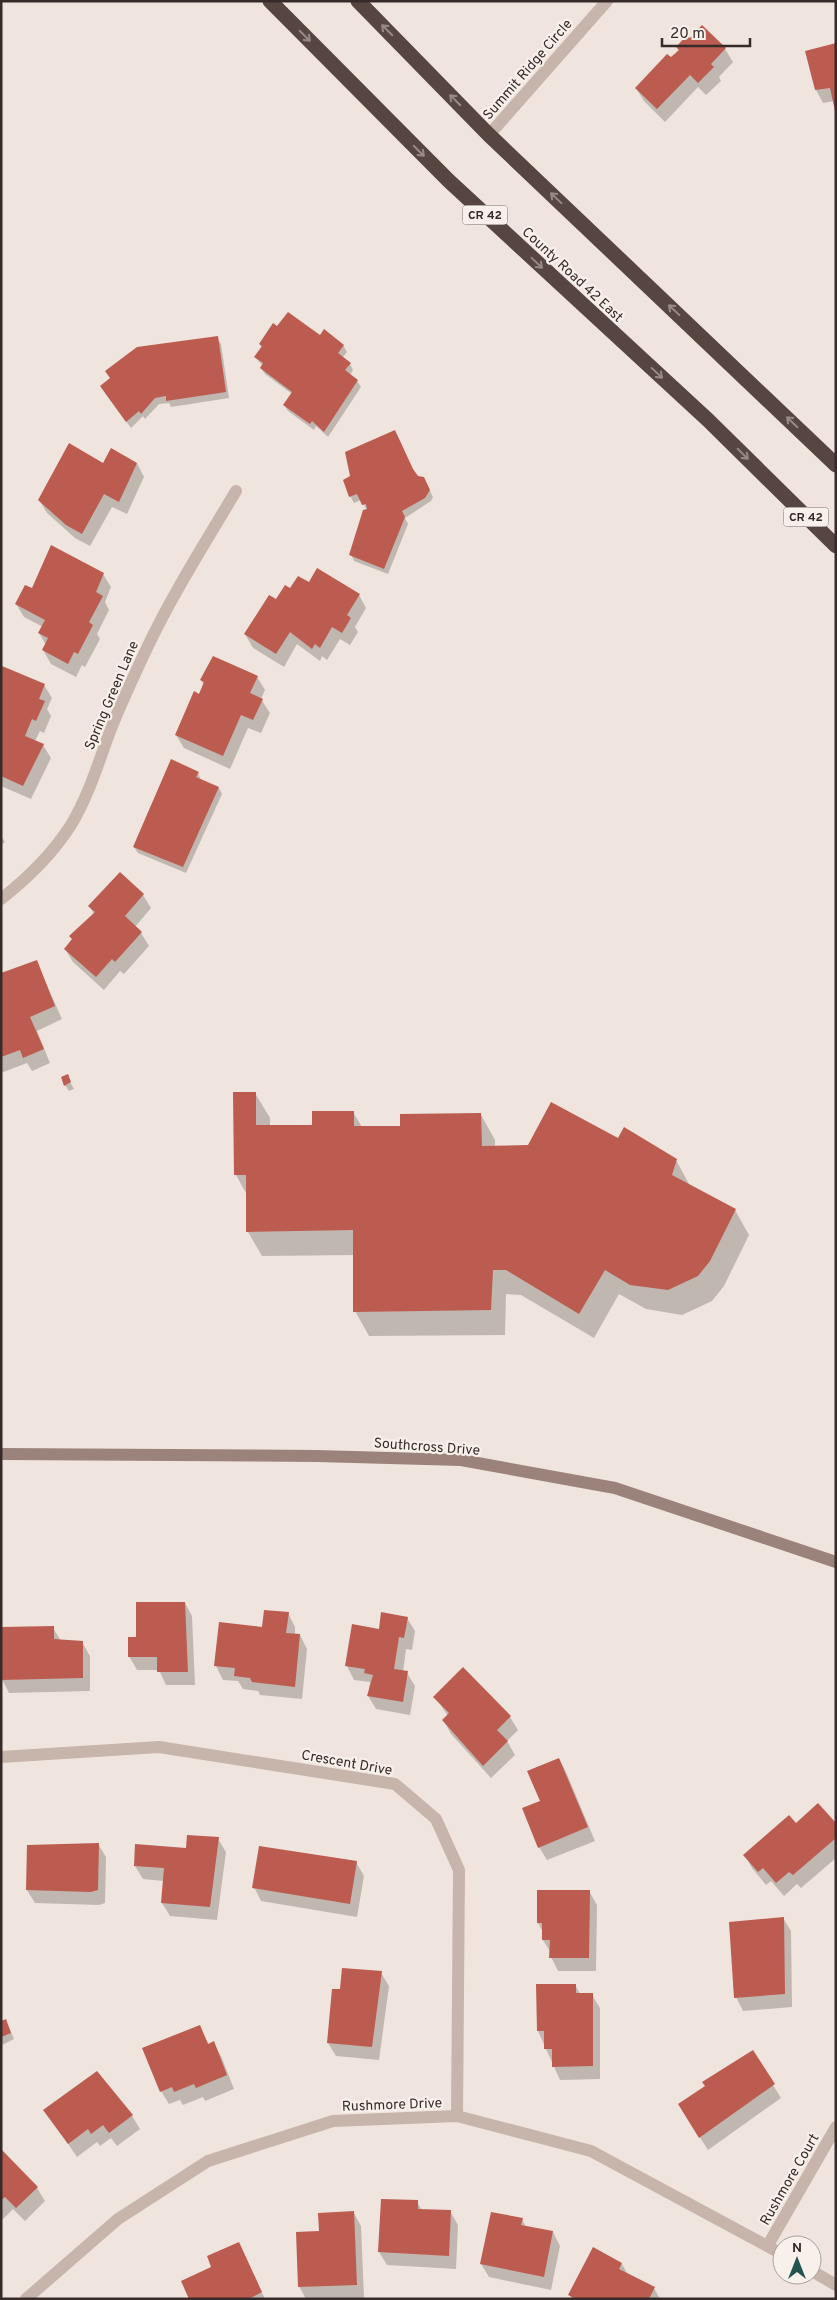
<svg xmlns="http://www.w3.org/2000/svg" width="837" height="2300" font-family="Overpass,sans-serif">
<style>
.shadow{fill:#0003}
.building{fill:#bc5b50}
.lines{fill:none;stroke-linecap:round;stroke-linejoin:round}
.street{stroke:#c7b4aa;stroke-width:12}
.secondary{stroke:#9b837c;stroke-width:12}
.highway{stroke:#564541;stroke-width:15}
.oneway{stroke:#978985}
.labels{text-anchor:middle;stroke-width:4.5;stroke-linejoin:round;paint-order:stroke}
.shield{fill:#f8f0ea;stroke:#706663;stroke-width:1}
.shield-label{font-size:12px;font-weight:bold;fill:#362b29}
.street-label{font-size:14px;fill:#362b29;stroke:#f8f0ea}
</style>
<rect width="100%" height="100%" fill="#f0e5de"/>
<g class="shadow">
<path d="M702,27l23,22 8,13 -14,15 2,4 -15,14 -8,-8 -33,35 -21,-21 -8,-13 35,-29 8,-8 -2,-4 13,-7z"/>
<path d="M836,45l-2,56 -11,2 -7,-13z"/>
<path d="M278,328l43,9 22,8 4,7 -5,6 8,6 3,6 -3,5 7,6 4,6 -33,50 -12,-11 -2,4 -26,-19 -4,-6 8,-11 -27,-20 -4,-6 2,-2 -8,-9 7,-9 -2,-4z"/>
<path d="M217,338l4,6 8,54 -58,9 -2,-4 -10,1 -14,15 -2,-3 -12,12 -26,-35z"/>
<path d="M137,463l7,14 -17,37 -15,-7 -22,39 -15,-8 -28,-25 -8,-13 64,-36z"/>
<path d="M414,473l13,12 6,12 -2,4 -26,17 3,6 -20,50 -34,-13 -3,-7 16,-44 -6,-10 -7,3 -4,-7z"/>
<path d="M103,574l8,13 -6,15 4,8 -12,24 3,5 -15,28 -3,-2 -6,12 -25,-13 -8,-14 3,-5 -7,-12 4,-6 -19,-10 -8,-13 16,-15z"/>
<path d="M309,584l50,11 7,13 -11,19 3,5 -8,13 -10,-6 -13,21 -5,-4 -2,5 -23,-17 -13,23 -31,-19 -8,-14 31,-33 15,-11z"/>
<path d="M3,668l41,17 8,13 -5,11 4,7 -7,17 -4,-2 -5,10 8,4 8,13 -20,41 -30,-13v-114z"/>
<path d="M257,677l8,13 -4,9 9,14 -9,20 -13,-5 -18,41 -46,-21 -8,-13 28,-50 -3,-5z"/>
<path d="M198,773l3,7 18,8 3,6 -36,79 -48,-20 -4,-6z"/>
<path d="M1,836l4,6 -4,3z"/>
<path d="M120,874l23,21 8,13 -16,19 6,6 8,13 -25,28 -4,-3 -16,19 -31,-28 -8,-13 29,-35 -5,-8z"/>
<path d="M36,961l26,58 -25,12 13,32 -18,8 -5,-8 -26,10v-99z"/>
<path d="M67,1076l7,13 -5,2 -4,-6z"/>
<path d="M255,1093l15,25v8h43l40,-14 9,15h39l80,-12 14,25v7l34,-1 89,-6 58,20 14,26 45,24 14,25 -25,51 -12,15 -30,14 -36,-6 -27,-15 -25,44 -73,-43 -15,-1 -1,41 -136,1 -14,-25 -1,-56 -92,1 -14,-24 -1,-37 -11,-20z"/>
<path d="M185,1603l7,13 3,69h-29l-7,-15h-22l-8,-14 8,-18z"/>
<path d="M288,1613l7,14v8h5l7,14 -5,50 -42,-4 -2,-4 -15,-2 -5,-8 -15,-1 -7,-14 5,-42 42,4z"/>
<path d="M407,1618l8,13 -3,19 -6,-1 -3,23 4,1 8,13 -5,29 -34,-6 -8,-13 2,-14 -16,-2 -7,-14 6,-40 27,4z"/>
<path d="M53,1628l8,13 21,1 8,14v35l-81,2 -7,-14z"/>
<path d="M435,1697l75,20 8,13 -11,11 8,14 -24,23 -40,-44 -7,-13 4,-5z"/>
<path d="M559,1759l7,13 29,69 -48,19 -8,-13 3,-45z"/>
<path d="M796,1824l40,1v33l-35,30 -4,-4 -13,12 -13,-15 -5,4 -14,-17 -7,-13z"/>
<path d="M218,1839l8,13 -9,68 -47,-4 -8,-13 2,-22 -21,-2 -8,-13z"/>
<path d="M98,1844l8,13 -1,46 -6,2 -64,-2 -8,-13z"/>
<path d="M356,1862l8,14 -7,41 -96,-16 -7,-14z"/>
<path d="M539,1891h50l8,14 -1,66h-38l-7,-14v-4l-8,-13v-8l-5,-9z"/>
<path d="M783,1918l8,13 1,76 -49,4 -7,-14z"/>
<path d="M381,1973l8,13 -10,74 -43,-4 -8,-13 13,-53z"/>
<path d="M575,1985l6,10h11l8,13v71l-40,1 -22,-49z"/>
<path d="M1,2023l8,4 5,12 -12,6z"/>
<path d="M199,2026l10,19 4,-2 8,13 13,33 -29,12 -2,-4 -20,8 -3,-5 -11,4 -8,-13z"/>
<path d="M752,2051l29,47 -73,52 -21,-33 19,-30z"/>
<path d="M45,2110l87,6 8,13 -23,17 -6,-8 -11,8 -3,-4 -20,15z"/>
<path d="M1,2151l36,37 8,13 -20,20 -12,-12 -12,12z"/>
<path d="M417,2202l5,8 28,1 8,14 -2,44 -69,-4 -8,-13z"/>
<path d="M354,2213l7,13 3,72 -58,1 -7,-13 21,-54z"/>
<path d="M522,2219l4,8 27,5 7,14 -9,44 -62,-13 -8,-13z"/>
<path d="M238,2243l27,56h-74l22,-31z"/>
<path d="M622,2264l6,11 26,13 6,11h-88l-2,-4z"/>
</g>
<g class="building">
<path d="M702,25l24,23 -15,16 3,3 -16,16 -8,-8 -33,34 -22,-21 32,-34 4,3 8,-7 -3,-3 11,-12 3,3z"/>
<path d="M836,43v67l-1,1 -5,-23 -15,2 -10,-39z"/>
<path d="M288,312l32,23 4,-6 20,16 -6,8 13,10 -6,7 13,10 -34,52 -12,-11 -2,3 -27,-19 9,-13 -32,-24 3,-5 -9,-6 8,-11 -3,-2 14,-21 4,3z"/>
<path d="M218,336l8,56 -60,9v-5l-11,2 -14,16 -2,-3 -13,11 -26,-36 10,-8 -5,-7 32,-24z"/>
<path d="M395,430l18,39 5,7 6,1 6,13 -5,8 -23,13 3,6 -21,52 -35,-14 14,-45 4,-1 -1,-5 -4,1 -5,-11 -8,3 -6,-17 7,-4 -5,-24z"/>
<path d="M69,443l34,20 8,-15 26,15 -18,39 -15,-8 -22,40 -16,-9 -28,-25z"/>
<path d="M51,545l53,28 -8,19 7,4 -14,26 4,3 -15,29 -4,-2 -6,12 -26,-14 6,-12 -10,-5 7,-13 -30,-16 10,-19 7,3z"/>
<path d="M317,568l43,26 -13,21 4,3 -9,15 -10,-6 -12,21 -5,-4 -3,5 -22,-17 -14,22 -32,-20 25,-39 7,4 9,-14 5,3 8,-12 11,6z"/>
<path d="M213,656l45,20 -8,17 13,6 -10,21 -12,-5 -18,41 -48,-21 19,-44 5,3 5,-12 -4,-2z"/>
<path d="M2,666l43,18 -6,15 6,2 -9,20 -4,-2 -7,17 19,8 -21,42 -22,-10z"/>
<path d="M171,759l28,13 -3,5 23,10 -36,80 -50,-20z"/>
<path d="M120,872l24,22 -19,22 17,16 -27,30 -3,-3 -16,18 -32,-28 8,-10 -3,-3 26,-24 -7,-6z"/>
<path d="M37,960l18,46 -25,11 14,32 -21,9 -3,-8 -19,7v-84z"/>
<path d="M68,1074l3,8 -7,4 -3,-9z"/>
<path d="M233,1092h23v33h56v-14h42v15h46v-12l81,-1 1,33 46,-1 23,-43 67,36 6,-11 53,32 -5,16 64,34 -26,52 -12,15 -30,14 -38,-5 -25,-15 -26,44 -73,-44h-13l-2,40 -138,2v-82l-107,2v-57h-12z"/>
<path d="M136,1602h49l3,70h-31v-15h-29v-20h8z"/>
<path d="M264,1610l25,2 -3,21 14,1 -5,53 -43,-5 -2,-4 -16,-2 1,-8 -21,-2 5,-44 43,5z"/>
<path d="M381,1612l27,5 -4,21 -5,-1 -5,32 14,2 -5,31 -36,-6 6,-21 -9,-2 1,-4 -20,-3 7,-42 27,5z"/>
<path d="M54,1626v13l29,2v37l-82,2v-53z"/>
<path d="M463,1667l48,49 -14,14 11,11 -25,25 -41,-46 7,-7 -16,-16z"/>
<path d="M559,1758l29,69 -50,21 -16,-40 18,-7 -13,-30z"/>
<path d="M818,1803l18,20v15l-43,37 -4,-3 -13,11 -13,-15 -5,4 -15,-17 46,-40 7,8z"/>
<path d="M187,1835l32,2 -9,70 -49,-4 3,-35 -30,-2 1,-22 51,4z"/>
<path d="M99,1843l-1,47 -7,2 -65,-2 1,-45z"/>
<path d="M259,1846l98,15 -7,43 -98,-16z"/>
<path d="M537,1890h53l-1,68h-40l1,-18h-8v-17h-5z"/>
<path d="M784,1917l1,77 -51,4 -5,-76z"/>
<path d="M342,1968l40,3 -10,76 -45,-4 5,-54h8z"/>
<path d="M536,1984h40v9h17v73l-41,1v-18h-8v-18h-7z"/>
<path d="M6,2019l5,14 -10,4v-16z"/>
<path d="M200,2025l8,19 6,-3 13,34 -31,13 -2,-4 -20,8 -2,-5 -12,5 -18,-44z"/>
<path d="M753,2050l22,34 -76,54 -21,-34 27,-18 -3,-4z"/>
<path d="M97,2071l36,44 -24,18 -6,-8 -12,9 -3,-5 -20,15 -25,-34z"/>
<path d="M1,2149l37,38 -22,21 -11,-11 -4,3z"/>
<path d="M381,2199l37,1v9l33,1 -2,46 -71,-4z"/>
<path d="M354,2211l3,74 -59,2 -2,-55 23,-1 -1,-18z"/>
<path d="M491,2212l32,6 -2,7 32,6 -9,46 -64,-13z"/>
<path d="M239,2242l23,50 -13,7h-60l-8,-18 30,-14 -4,-11z"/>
<path d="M593,2247l29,16 -3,6 36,18 -6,12h-73l-8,-4z"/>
</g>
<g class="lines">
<g class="street">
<path d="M489,135l118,-134"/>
<path d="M1,899c27,-21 52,-46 70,-74 17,-28 27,-61 38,-91 11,-29 24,-56 37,-84 26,-55 59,-107 90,-159"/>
<path d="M1,1757l158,-10 236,37 41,35 23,51 -2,246"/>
<path d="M768,2245l68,-118"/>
<path d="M812,2271l24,14"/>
<path d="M26,2299l92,-80 90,-58 125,-40 124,-5 134,35 191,103"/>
</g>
<path class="secondary" d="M1,1454l316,2 144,4 154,28 221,74"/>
<g class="highway">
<path d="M270,1l179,180 259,239 128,126"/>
<path d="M358,1l131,134 347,330"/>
</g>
</g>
<defs><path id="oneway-shaft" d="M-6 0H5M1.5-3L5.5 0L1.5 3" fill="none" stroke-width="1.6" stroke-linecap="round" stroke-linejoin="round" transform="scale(1.25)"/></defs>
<g class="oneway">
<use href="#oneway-shaft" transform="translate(387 30) rotate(-135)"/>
<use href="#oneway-shaft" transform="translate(305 36) rotate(45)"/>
<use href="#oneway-shaft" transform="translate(455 100) rotate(-135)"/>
<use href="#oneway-shaft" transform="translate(419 151) rotate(45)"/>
<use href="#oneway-shaft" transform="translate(556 198) rotate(-137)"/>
<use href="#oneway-shaft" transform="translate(537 263) rotate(43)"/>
<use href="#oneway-shaft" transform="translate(674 310) rotate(-137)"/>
<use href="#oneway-shaft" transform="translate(657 373) rotate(43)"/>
<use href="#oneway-shaft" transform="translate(792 422) rotate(-136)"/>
<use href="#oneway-shaft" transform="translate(743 454) rotate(45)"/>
</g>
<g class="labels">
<g class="shield">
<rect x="462.5" y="205.5" width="45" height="19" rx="4"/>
<rect x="783.5" y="507.5" width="45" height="19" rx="4"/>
</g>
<g class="shield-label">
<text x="485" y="219">CR 42</text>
<text x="806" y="521">CR 42</text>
</g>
<g class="street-label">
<text transform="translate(527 69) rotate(-49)" y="5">Summit Ridge Circle</text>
<text transform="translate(573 274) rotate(43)" y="5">County Road 42 East</text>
<text transform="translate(111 695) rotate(-67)" y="5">Spring Green Lane</text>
<text transform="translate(427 1446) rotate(4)" y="5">Southcross Drive</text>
<text transform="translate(347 1762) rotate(10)" y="5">Crescent Drive</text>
<text transform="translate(392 2104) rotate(-2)" y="5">Rushmore Drive</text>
<text transform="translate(789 2179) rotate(-60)" y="5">Rushmore Court</text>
</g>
</g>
<rect width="837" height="2300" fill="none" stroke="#362b29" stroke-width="5"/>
<g transform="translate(797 2260)"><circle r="24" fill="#f8f0ea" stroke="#aaa19d"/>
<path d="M0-4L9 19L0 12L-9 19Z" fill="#225450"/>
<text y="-8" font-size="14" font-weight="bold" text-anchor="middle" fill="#362b29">N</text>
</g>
<path d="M662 38v8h88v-8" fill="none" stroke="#362b29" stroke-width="2.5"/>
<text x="670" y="38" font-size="15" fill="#362b29" stroke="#f8f0ea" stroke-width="4" paint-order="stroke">20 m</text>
</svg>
